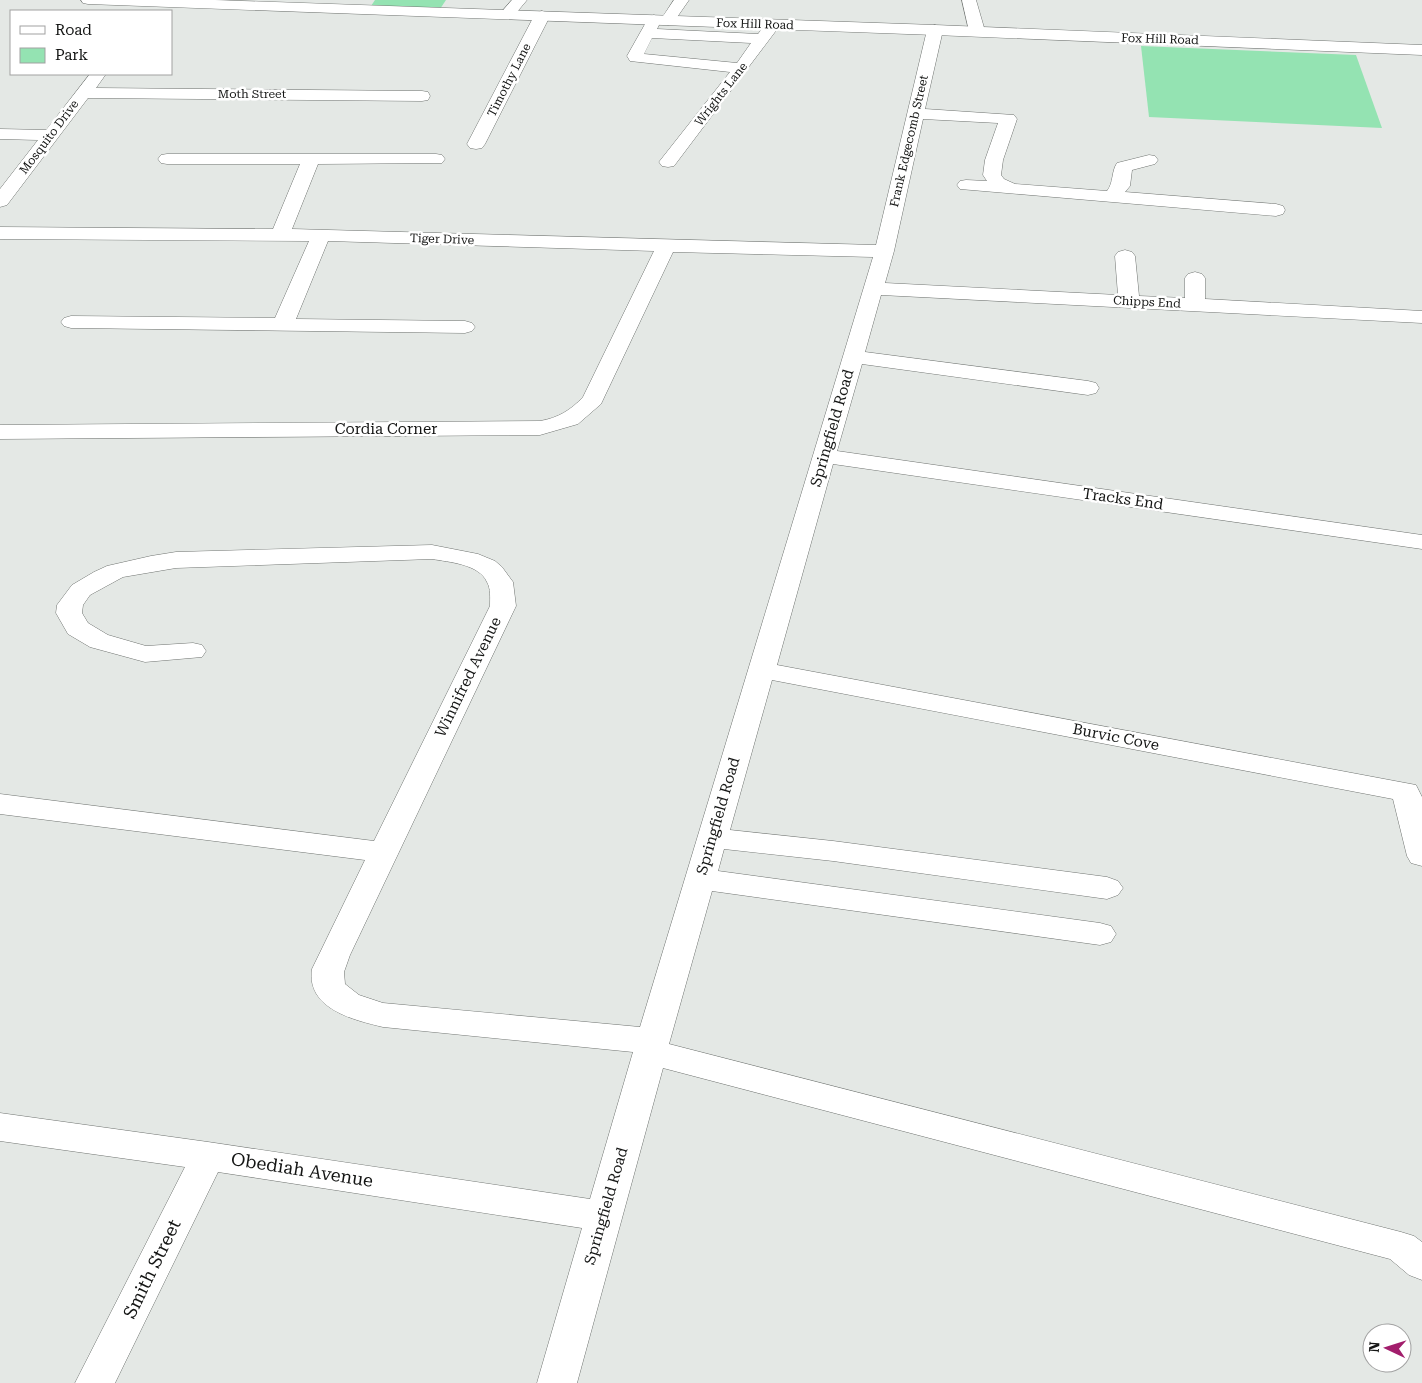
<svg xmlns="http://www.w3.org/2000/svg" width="1422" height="1383" font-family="'Roboto Serif',serif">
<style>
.green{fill:#94e3b2}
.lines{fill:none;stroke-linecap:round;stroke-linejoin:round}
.minor-casing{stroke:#6f7370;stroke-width:1}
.major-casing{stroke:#6f7370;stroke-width:1}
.minor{fill:#fff;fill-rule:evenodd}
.major{fill:#fff;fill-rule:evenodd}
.labels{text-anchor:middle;stroke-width:5;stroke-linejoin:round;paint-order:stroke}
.far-street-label{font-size:12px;fill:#141514;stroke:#fff}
.street-label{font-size:15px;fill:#141514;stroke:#fff}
.near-street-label{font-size:18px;fill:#141514;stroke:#fff}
</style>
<rect width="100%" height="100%" fill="#e4e8e5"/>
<g class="green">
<path d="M375,0h71l-6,9 -69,-3z"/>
<path d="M1141,46l215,9 26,73 -233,-11z"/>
</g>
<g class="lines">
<defs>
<g id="minor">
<path d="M512,0h15l-15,18h-10l-3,-3z"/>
<path d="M674,0h15l-16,23 -5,2 -7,-4 -4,8 101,5 10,-13h10l3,3 -107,142 -6,1 -6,-1 -3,-4 71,-90 -100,-11 -3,-5 22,-39 5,-2 7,4zM652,38l99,5 -14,20 -93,-9z"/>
<path d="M962,0h14l9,31 -3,3h-10l-3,-3z"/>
<path d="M542,11l5,2 3,3 -65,128 -3,4 -6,1 -6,-1 -3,-4 67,-128 3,-3z"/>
<path d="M935,25l5,2 3,3 -18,79 89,6 3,4 -14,41 -2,15 3,4 11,5 92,7c7,-9 4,-19 10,-28l32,-8 6,1 3,4 -3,4 -23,6 -2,16 -5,6 151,12 7,2 2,4 -2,4 -7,2 -316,-27 -3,-4 3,-4 6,-1 21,1 -4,-6 2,-15 13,-37 -75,-4 -29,132 -9,32 233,12 -3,-39 3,-4 7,-2 7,2 3,4 4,40 46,2v-20l3,-4 7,-2 7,2 3,4v21l217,12v12l-541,-28 -16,57 223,29 8,2 3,5 -3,5 -8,2 -226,-31 -25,87 585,84v14l-589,-85 -56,201 639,120 6,12v69l-11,-3 -4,-7 -14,-57 -621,-119 -42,150 103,11 274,36 11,4 5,7 -5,7 -11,4 -274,-38 -109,-12 -6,22 382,52 11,3 5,8 -5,8 -11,3 -388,-54 -43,153 732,188 13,4 8,6v38l-13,-5 -19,-16 -727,-191 -86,315h-40l45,-155 -364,-56 -103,211h-40l110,-216 -185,-26v-28l208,29 382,57 43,-147 -250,-25c-29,-7 -77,-18 -71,-58l53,-109 -365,-46v-20l374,47 116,-235c0,-8 1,-17 -3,-24 -8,-18 -38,-20 -55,-23l-256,9 -53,9 -33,18 -7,10 -1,8 6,10 20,12 38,11 47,-3 9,2 4,6 -4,6 -57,5 -55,-15 -22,-13 -12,-21 1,-8 15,-20 22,-13 13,-6 44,-10 25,-4 256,-7 46,9 17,7 7,6 11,15 3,24 -166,349 -6,17 1,12 14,11 24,8 257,24 233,-770 -200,-5 -72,152 -23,20 -38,11 -540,4v-14l540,-4c18,-3 31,-11 43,-24l71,-146 -326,-10 -32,78 169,2 7,2 3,4 -3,4 -7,2 -394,-5 -7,-2 -3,-4 3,-4 7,-2 204,2 34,-77 -309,-2v-12l273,2 27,-65h-133l-6,-1 -3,-4 3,-4 6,-1h269l6,1 3,4 -3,4 -124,1 -26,65 584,16 51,-215 3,-3z"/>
<path d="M90,74h16l-10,14 326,3 6,1 2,4 -2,4 -6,1 -334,-3 -81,107 -7,2v-18l38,-49 -38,-1v-10l46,1z"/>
</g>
<path id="major" d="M81,0h134l720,25 487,20v10l-487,-20 -847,-31 -5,-1z"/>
</defs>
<use href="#minor" class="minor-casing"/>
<use href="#major" class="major-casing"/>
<use href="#minor" class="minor"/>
<use href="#major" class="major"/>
</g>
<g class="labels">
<g class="far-street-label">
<text transform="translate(755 24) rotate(2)" y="4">Fox Hill Road</text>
<text transform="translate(1160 39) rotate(2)" y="4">Fox Hill Road</text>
<text transform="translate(509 80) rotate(-63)" y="4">Timothy Lane</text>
<text x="252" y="98">Moth Street</text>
<text transform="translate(721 94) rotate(-52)" y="4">Wrights Lane</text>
<text transform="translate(49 137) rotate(-53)" y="4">Mosquito Drive</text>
<text transform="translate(909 141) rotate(-77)" y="4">Frank Edgecomb Street</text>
<text transform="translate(442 239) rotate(2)" y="4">Tiger Drive</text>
<text transform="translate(1147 302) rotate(3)" y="4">Chipps End</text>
</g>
<g class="street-label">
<text transform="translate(832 428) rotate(-74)" y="5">Springfield Road</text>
<text x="386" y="434">Cordia Corner</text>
<text transform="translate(1123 499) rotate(8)" y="5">Tracks End</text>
<text transform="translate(468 677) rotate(-64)" y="5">Winnifred Avenue</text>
<text transform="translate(1116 737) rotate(11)" y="5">Burvic Cove</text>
<text transform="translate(718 816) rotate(-74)" y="5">Springfield Road</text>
<text transform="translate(606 1206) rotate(-74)" y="5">Springfield Road</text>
</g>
<g class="near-street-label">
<text transform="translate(302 1170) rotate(9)" y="6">Obediah Avenue</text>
<text transform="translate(152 1269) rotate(-64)" y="6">Smith Street</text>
</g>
</g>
<rect x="10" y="10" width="162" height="65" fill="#ffffff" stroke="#a1a1a1"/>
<rect x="20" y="26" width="25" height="8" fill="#ffffff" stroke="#a1a1a1"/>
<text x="55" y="35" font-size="15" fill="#141514">Road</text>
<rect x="20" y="48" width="25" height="15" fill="#94e3b2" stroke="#a1a1a1"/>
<text x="55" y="60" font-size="15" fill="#141514">Park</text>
<g transform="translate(1387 1348) rotate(274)"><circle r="24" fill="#ffffff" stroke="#a1a1a1"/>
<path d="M0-4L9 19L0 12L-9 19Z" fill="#a21e6c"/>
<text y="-8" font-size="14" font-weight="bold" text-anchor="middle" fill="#141514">N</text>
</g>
</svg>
